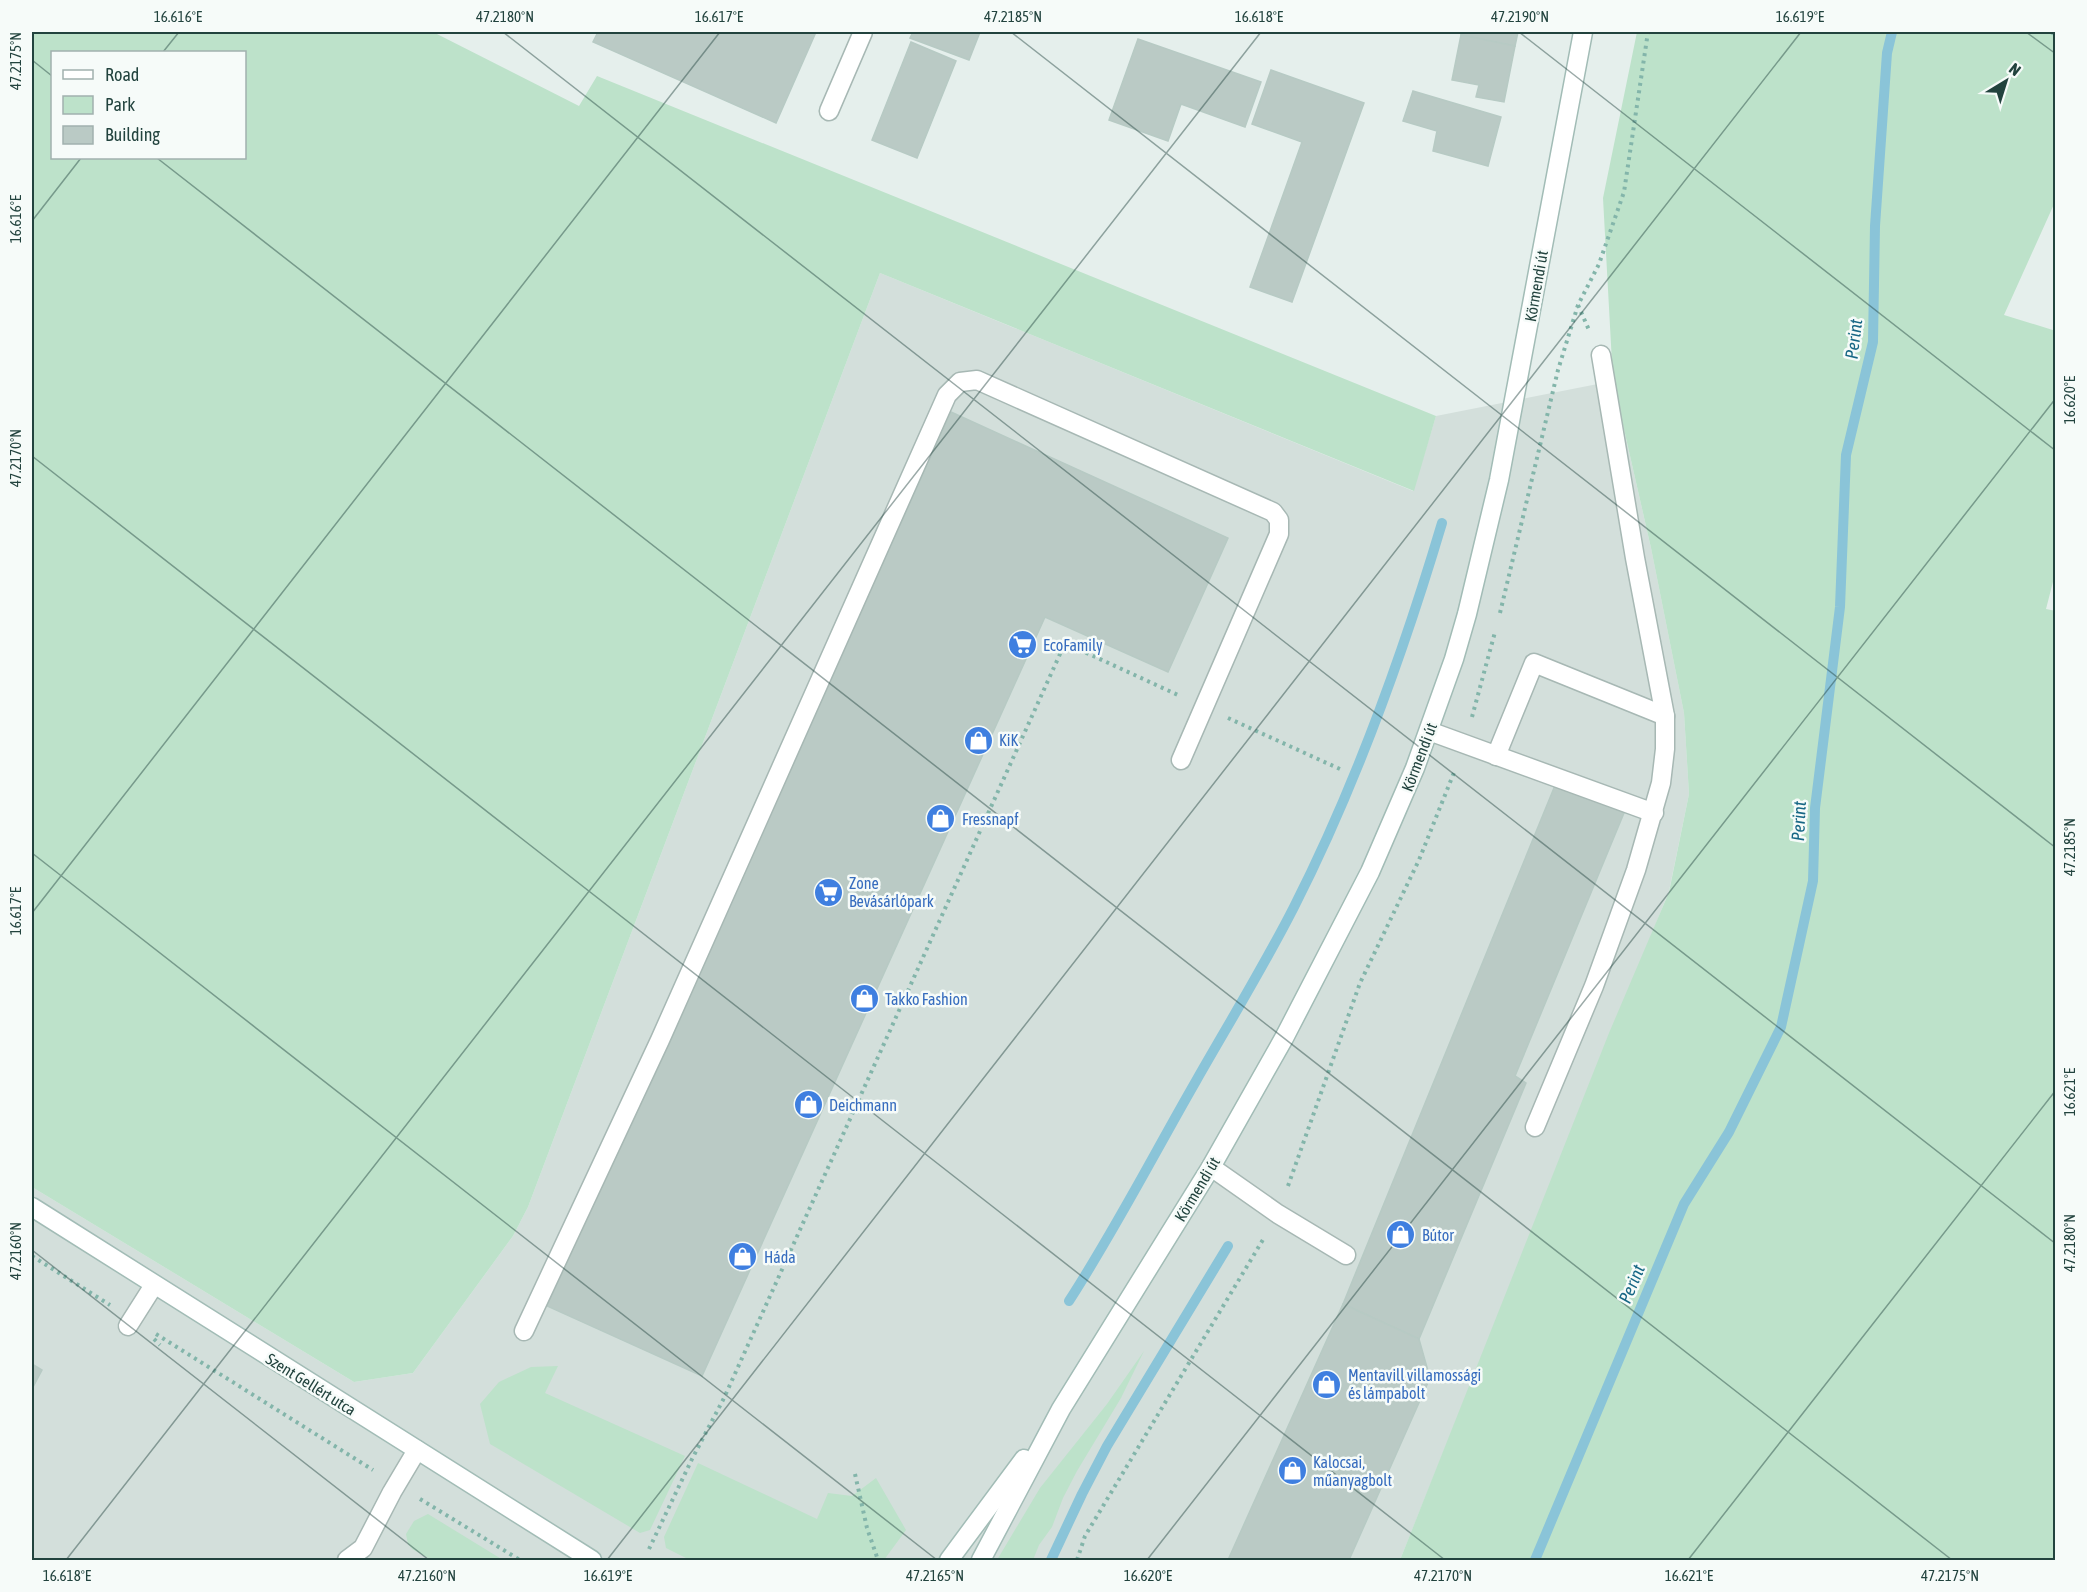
<svg xmlns="http://www.w3.org/2000/svg" width="2087" height="1592" font-family="'Asap Condensed',sans-serif">
<style>
.built{fill:#d3dfdb}
.green{fill:#bde2ca;fill-rule:evenodd}
.lines{fill:none;stroke-linecap:round;stroke-linejoin:round}
.stream{stroke:#8ac4d8;stroke-width:10}
.building{fill:#bacac5;stroke:#b7cac4;stroke-width:1.5}
.lane-casing{stroke:#a7b8b4;stroke-width:21}
.street-casing{stroke:#a7b8b4;stroke-width:21}
.secondary-casing{stroke:#a2bcb6;stroke-width:21}
.path{stroke:#83b5aa;stroke-width:4;stroke-dasharray:3 4.5;stroke-linecap:butt}
.lane{stroke:#fff;stroke-width:18}
.street{stroke:#fff;stroke-width:18}
.secondary{stroke:#fff;stroke-width:18}
.ticks{fill:none;stroke:#22433e;stroke-width:1.5;stroke-opacity:0.45}
.labels{text-anchor:middle;stroke-width:5;stroke-linejoin:round;paint-order:stroke}
.street-label{font-size:16px;fill:#22433e;stroke:#f6fbf9}
.shop-label{font-size:16px;fill:#366cbe;stroke:#f6fbf9;text-anchor:start}
.water-label{font-size:18px;font-style:italic;fill:#176785;stroke:#f6fbf9}
.neatline{fill:none;stroke:#22433e;stroke-width:2}
.ticks-label{font-size:15px;text-anchor:middle;fill:#22433e}
</style>
<rect width="100%" height="100%" fill="#e5efec"/>
<path class="built" d="M880,273l533,218 23,-75 177,-35 38,167 33,165 5,81 -20,97 -269,669h-1368v-373l322,195 59,-9 100,-137 15,-29z"/>
<g class="green">
<path d="M32,32h401l146,74 18,-30 839,340 -22,75 -534,-218 -352,934 -15,29 -100,137 -59,9 -322,-195zM244,52v106h-192v-106z"/>
<path d="M1637,32h418v170l-51,113 52,16v239l-10,39 10,2 -1,949h-655l209,-527 60,-141 20,-98 -5,-81 -33,-165 -38,-167 -10,-183z"/>
<path d="M1144,1351l-23,47 -44,73 -14,27 -11,29 -13,18 -6,15h-36l43,-72 67,-84z"/>
<path d="M558,1366l-13,27 140,63 -35,74 -10,3 -150,-89 -10,-40 19,-22 32,-15z"/>
<path d="M698,1463l119,56 11,-26 24,3 24,-18 30,52 -22,30h-194l-24,-12 -2,-11z"/>
<path d="M428,1514l75,46h-71l-20,-11 -4,-5 -2,-10 8,-13z"/>
</g>
<g class="lines">
<g class="stream">
<path d="M1069,1301c46,-71 85,-147 127,-220 33,-58 68,-115 98,-174 62,-122 109,-253 148,-384"/>
<path d="M1051,1560l31,-66 25,-48 121,-200"/>
<path d="M1535,1560l149,-356 45,-72 52,-105 32,-146 2,-73 25,-201 6,-152 27,-113 2,-116 12,-173 5,-21"/>
</g>
</g>
<g class="building">
<path d="M598,32h218l-40,91 -183,-81z"/>
<path d="M913,32h67l-11,28 -59,-22z"/>
<path d="M1462,32h56l-3,14 -54,-11z"/>
<path d="M1461,35l54,11 -11,56 -28,-5 3,-12 -27,-5z"/>
<path d="M1138,39l123,43 -16,45 -64,-23 -13,37 -59,-21z"/>
<path d="M911,42l45,19 -39,97 -45,-18z"/>
<path d="M1271,70l93,33 -72,199 -42,-15 52,-145 -50,-18z"/>
<path d="M1413,91l88,26 -13,49 -55,-15 4,-20 -34,-10z"/>
<path d="M951,412l277,126 -60,134 -123,-55 -343,759 -155,-70z"/>
<path d="M1556,783l68,30 -109,263 11,7 -107,256 -76,-35z"/>
<path d="M1343,1304l76,35 11,39 -81,182h-121z"/>
<path d="M32,1364l10,6 -10,19z"/>
</g>
<g class="lines">
<defs>
<g id="lane">
<path d="M1429,731l225,82"/>
<path d="M1496,756l38,-93 131,53"/>
<path d="M1535,1127l59,-141 42,-116 25,-87 4,-34v-33l-30,-158 -34,-203"/>
<path d="M1211,1167l67,47 68,41"/>
<path d="M128,1326l26,-41"/>
<path d="M524,1331l136,-291 287,-645 13,-13 17,-2 296,132 6,8v14l-98,226"/>
<path d="M347,1560l16,-12 29,-56 25,-42"/>
</g>
<path id="street" d="M829,111l34,-79"/>
<g id="secondary">
<path d="M32,1207l560,353"/>
<path d="M949,1560l75,-101"/>
<path d="M981,1560l80,-151 150,-242 73,-129 86,-166 45,-104 39,-109 13,-45 32,-134 84,-448"/>
</g>
</defs>
<use href="#lane" class="lane-casing"/>
<use href="#street" class="street-casing"/>
<use href="#secondary" class="secondary-casing"/>
<g class="path">
<path d="M2051,32l5,3"/>
<path d="M1578,305l11,25"/>
<path d="M1500,613l58,-243 20,-65 21,-41 25,-72 24,-160"/>
<path d="M1472,717l23,-85"/>
<path d="M1228,718l114,52"/>
<path d="M1288,1186l72,-203 59,-123 36,-90"/>
<path d="M32,1256l78,49"/>
<path d="M156,1334l217,136"/>
<path d="M154,1339l6,6"/>
<path d="M855,1474l12,54 11,32"/>
<path d="M420,1499l100,61"/>
<path d="M649,1549l43,-90 32,-61 341,-755 113,52"/>
<path d="M1077,1560l8,-24 179,-298"/>
</g>
<use href="#lane" class="lane"/>
<use href="#street" class="street"/>
<use href="#secondary" class="secondary"/>
</g>
<path class="ticks" d="M503,32l1553,1212M1011,32l1045,816M1519,32l537,419M2026,32l30,22M163,52l16,-20M32,60l20,16M157,158l1795,1402M32,221l49,-63M32,456l1413,1104M32,853l905,707M32,913l688,-881M32,1250l397,310M66,1560l1195,-1528M607,1560l1194,-1528M1147,1560l909,-1162M1688,1560l368,-470"/>
<defs>
<symbol id="supermarket-disc" viewBox="-11 -11 22 22"><circle r="9.5" fill="#3f7fe0" stroke="#f6fbf9"/><path d="M-6-5.5h2.5l.6 2H6L4.5 2H-2.5L-4.4-4H-6ZM-1.5 3.2a1.3 1.3 0 1 0 .1 0ZM3 3.2a1.3 1.3 0 1 0 .1 0Z" fill="#fff"/></symbol>
<symbol id="shop-disc" viewBox="-11 -11 22 22"><circle r="9.5" fill="#3f7fe0" stroke="#f6fbf9"/><path d="M-5-2.5h2.3a2.7 3.5 0 0 1 5.4 0H5L5.5 6h-11ZM-1.5-2.5h3a1.5 2.3 0 0 0-3 0Z" fill="#fff"/></symbol>
</defs>
<g fill-rule="evenodd">
<use href="#supermarket-disc" x="1006" y="628" width="33" height="33"/>
<use href="#shop-disc" x="962" y="724" width="33" height="33"/>
<use href="#shop-disc" x="924" y="802" width="33" height="33"/>
<use href="#supermarket-disc" x="812" y="876" width="33" height="33"/>
<use href="#shop-disc" x="848" y="982" width="33" height="33"/>
<use href="#shop-disc" x="792" y="1088" width="33" height="33"/>
<use href="#shop-disc" x="1384" y="1218" width="33" height="33"/>
<use href="#shop-disc" x="726" y="1240" width="33" height="33"/>
<use href="#shop-disc" x="1310" y="1368" width="33" height="33"/>
<use href="#shop-disc" x="1276" y="1454" width="33" height="33"/>
</g>
<g class="labels">
<g class="street-label">
<text transform="translate(1536 286) rotate(-80)" y="6">Körmendi út</text>
<text transform="translate(1419 757) rotate(-69)" y="6">Körmendi út</text>
<text transform="translate(1197 1189) rotate(-59)" y="6">Körmendi út</text>
<text transform="translate(311 1384) rotate(32)" y="6">Szent Gellért utca</text>
</g>
<g class="shop-label">
<text x="1043" y="651">EcoFamily</text>
<text x="999" y="746">KiK</text>
<text x="962" y="825">Fressnapf</text>
<text x="849" y="889">Zone<tspan x="849" dy="18">Bevásárlópark</tspan></text>
<text x="885" y="1005">Takko Fashion</text>
<text x="829" y="1111">Deichmann</text>
<text x="1422" y="1241">Bútor</text>
<text x="764" y="1263">Háda</text>
<text x="1348" y="1381">Mentavill villamossági<tspan x="1348" dy="18">és lámpabolt</tspan></text>
<text x="1313" y="1468">Kalocsai,<tspan x="1313" dy="18">műanyagbolt</tspan></text>
</g>
<g class="water-label">
<text transform="translate(1854 339) rotate(-83)" y="6">Perint</text>
<text transform="translate(1799 821) rotate(-87)" y="6">Perint</text>
<text transform="translate(1632 1284) rotate(-67)" y="6">Perint</text>
</g>
</g>
<rect width="2087" height="1592" fill="none" stroke="#f6fbf9" stroke-width="66"/>
<rect x="51" y="51" width="195" height="108" fill="#f6fbf9" stroke="#a1b1ae" stroke-width="1.5"/>
<rect x="63" y="70" width="30" height="9" fill="#ffffff" stroke="#a1b1ae" stroke-width="1.5"/>
<text x="105" y="81" font-size="18" fill="#22433e">Road</text>
<rect x="63" y="96" width="30" height="18" fill="#bde2ca" stroke="#a1b1ae" stroke-width="1.5"/>
<text x="105" y="111" font-size="18" fill="#22433e">Park</text>
<rect x="63" y="126" width="30" height="18" fill="#bacac5" stroke="#a1b1ae" stroke-width="1.5"/>
<text x="105" y="141" font-size="18" fill="#22433e">Building</text>
<g transform="translate(2006 81) rotate(38)" stroke="#f6fbf9" stroke-width="4.5" paint-order="stroke">
<path d="M0-4.5L10 22L0 15L-10 22Z" fill="#22433e"/>
<text y="-9" font-size="16" font-weight="bold" text-anchor="middle" fill="#22433e">N</text>
</g>
<rect x="33" y="33" width="2021" height="1526" class="neatline"/>
<g class="ticks-label">
<text x="178" y="22">16.616°E</text>
<text x="505" y="22">47.2180°N</text>
<text x="719" y="22">16.617°E</text>
<text x="1013" y="22">47.2185°N</text>
<text x="1259" y="22">16.618°E</text>
<text x="1520" y="22">47.2190°N</text>
<text x="1800" y="22">16.619°E</text>
<text transform="translate(16 61) rotate(-90)" y="5">47.2175°N</text>
<text transform="translate(16 219) rotate(-90)" y="5">16.616°E</text>
<text transform="translate(2070 400) rotate(-90)" y="5">16.620°E</text>
<text transform="translate(16 458) rotate(-90)" y="5">47.2170°N</text>
<text transform="translate(2070 847) rotate(-90)" y="5">47.2185°N</text>
<text transform="translate(16 911) rotate(-90)" y="5">16.617°E</text>
<text transform="translate(2070 1092) rotate(-90)" y="5">16.621°E</text>
<text transform="translate(2070 1243) rotate(-90)" y="5">47.2180°N</text>
<text transform="translate(16 1251) rotate(-90)" y="5">47.2160°N</text>
<text x="67" y="1581">16.618°E</text>
<text x="427" y="1581">47.2160°N</text>
<text x="608" y="1581">16.619°E</text>
<text x="935" y="1581">47.2165°N</text>
<text x="1148" y="1581">16.620°E</text>
<text x="1443" y="1581">47.2170°N</text>
<text x="1689" y="1581">16.621°E</text>
<text x="1950" y="1581">47.2175°N</text>
</g>
</svg>
